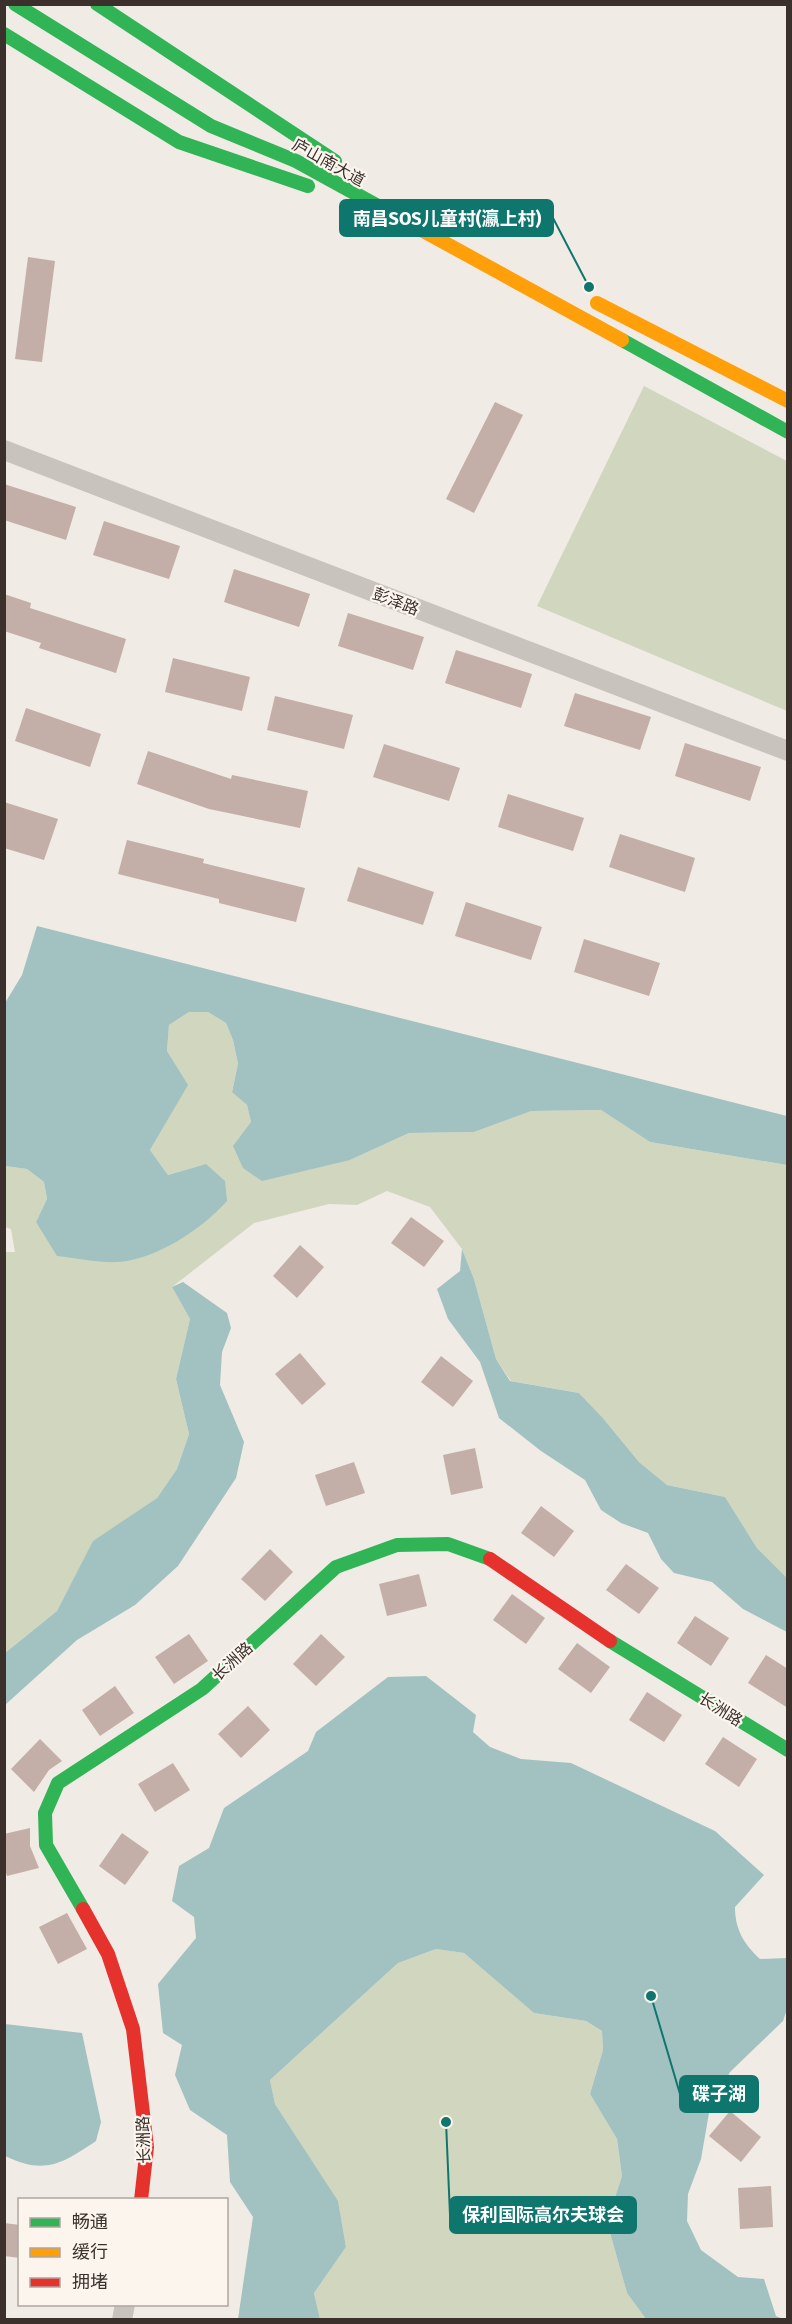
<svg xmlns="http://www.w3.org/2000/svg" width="792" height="2324" font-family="'Fira Sans','Noto Sans SC',sans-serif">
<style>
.green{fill:#d1d6bf}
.water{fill:#a1c2c1}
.building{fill:#c3afa7}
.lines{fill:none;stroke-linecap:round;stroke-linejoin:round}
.street{stroke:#c9c3be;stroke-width:20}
.fast{stroke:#30b455;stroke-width:14}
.slow{stroke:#ff9f0a;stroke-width:14}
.jam{stroke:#e5322d;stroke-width:14}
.labels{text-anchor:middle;stroke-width:4.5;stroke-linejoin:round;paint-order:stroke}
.street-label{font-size:16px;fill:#3b302b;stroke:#fbf5ee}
.leader{fill:none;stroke:#0f766e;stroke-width:2}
.callout-dot{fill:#0f766e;stroke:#fbf5ee;stroke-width:2}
.callout{fill:#0f766e;stroke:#0f766e;stroke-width:2}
.callout-label{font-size:18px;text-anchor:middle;font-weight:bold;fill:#fff}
</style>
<rect width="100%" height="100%" fill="#f0ebe5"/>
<g class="green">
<path d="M644,386l143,75v250l-250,-105z"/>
<path d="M189,1012h19l18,11 7,17 5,25 -6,26 15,14 4,17 99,38 59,-27 65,-1 56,-21 71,-1 49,32 137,23v413l-30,-30 -32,-51 -58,-12 -28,-23 -37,-45 -23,-24 -68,-12 -15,-22 -22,-80 -12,-30 -32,-42 -43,-16 -30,14 -28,-1 -75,19 -82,64 18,32 -14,60 13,55 -12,35 -20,29 -63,43 -37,70 -52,42 -1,-401h11l-4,-23 -6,-2v-61l22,3 17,13 3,17 -11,23 170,-58 -38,11 -18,-25 37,-65 -20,-34 2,-26z"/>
<path d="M436,1949l28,4 70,60 52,8 16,10 1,19 -13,44 27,45 5,37 -15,46 20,71 19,26h-326l-6,-26 32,-46 -8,-45 -63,-98 -5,-24 128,-117z"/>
</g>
<g class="water">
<path d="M37,926l750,190v49l-137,-23 -49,-32 -70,1 -57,21 -65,1 -59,27 -88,21 -19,-13 -10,-22 18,-24 -4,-17 -15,-13 6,-28 -5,-24 -7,-17 -18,-11h-19l-20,13 -2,26 21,34 -38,65 18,25 38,-11 19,17 2,20c-25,28 -70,58 -109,61 -19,1 -42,-4 -61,-6l-21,-34 11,-23 -3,-17 -17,-13 -22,-3v-163l17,-28z"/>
<path d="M462,1249l12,30 22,80 14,22 69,12 23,24 37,45 28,23 58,12 32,51 30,30v54l-44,-23 -31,-27 -38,-9 -13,-14 -13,-26 -27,-10 -20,-13 -16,-30 -44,-29 -42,-33 -19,-56 -32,-43 -11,-30 23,-18z"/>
<path d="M183,1282l44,31 4,15 -9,24 -2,33 24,57 -8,36 -58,88 -43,39 -58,35 -72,65v-52l52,-42 36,-70 64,-43 20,-29 12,-35 -13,-55 14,-60 -18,-32z"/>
<path d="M426,1676l50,39 -3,17 17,15 31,12 50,4 144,68 49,44 -29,32c0,23 9,37 25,52l27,-1v51l-4,12 -53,51 -21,41 -8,46 -13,35 -1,27 14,29 37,27 26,2 12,37 7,3h-137l-19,-26 -20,-71 15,-46 -5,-37 -27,-45 13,-44 -1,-19 -16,-10 -52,-8 -70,-60 -28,-4 -38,14 -128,117 5,24 63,97 8,46 -32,46 6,26h-82l15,-102 -23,-35 -3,-47 -37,-25 -15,-35 7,-30 -19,-12 -5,-49 38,-46 -2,-21 -22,-16 7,-35 30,-18 15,-40 84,-57 8,-19 72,-55z"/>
<path d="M5,2024l77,9 19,89 -5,19c-34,23 -52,34 -91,15z"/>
</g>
<g class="building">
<path d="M28,257l27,4 -13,101 -27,-3z"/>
<path d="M495,402l28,13 -49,98 -28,-14z"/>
<path d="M4,484l72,23 -10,33 -62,-20z"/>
<path d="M104,521l76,25 -11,33 -76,-24z"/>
<path d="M234,569l76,25 -11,33 -75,-25z"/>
<path d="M4,594l27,9 -1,5 96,31 -10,34 -77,-25 2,-5 -37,-12z"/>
<path d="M348,613l76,24 -11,33 -75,-24z"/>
<path d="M456,650l76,24 -11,34 -76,-25z"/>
<path d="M173,658l77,19 -8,34 -77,-19z"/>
<path d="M575,693l76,24 -11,33 -76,-24z"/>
<path d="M275,696l78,19 -9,34 -77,-19z"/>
<path d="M26,708l75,26 -11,33 -75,-26z"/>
<path d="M685,743l76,24 -11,34 -75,-25z"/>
<path d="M384,744l76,24 -11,33 -76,-24z"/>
<path d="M148,751l83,28 1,-4 76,16 -8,37 -91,-19 -72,-25z"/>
<path d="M508,794l76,24 -11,33 -75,-24z"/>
<path d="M4,802l54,17 -14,41 -40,-12z"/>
<path d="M620,834l75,24 -10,34 -76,-25z"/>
<path d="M127,840l77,19 -1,4 102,25 -9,34 -77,-19v-4l-101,-25z"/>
<path d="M358,867l76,25 -11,33 -76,-24z"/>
<path d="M466,902l76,25 -11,33 -76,-24z"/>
<path d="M584,939l76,24 -11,33 -75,-24z"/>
<path d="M411,1217l33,24 -20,26 -33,-24z"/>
<path d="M300,1245l24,22 -27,31 -24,-22z"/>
<path d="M300,1353l26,31 -24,21 -27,-31z"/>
<path d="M441,1356l32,25 -20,26 -32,-25z"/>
<path d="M475,1448l8,40 -32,7 -8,-40z"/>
<path d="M354,1462l11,31 -39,13 -11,-31z"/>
<path d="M541,1506l33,25 -20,26 -33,-24z"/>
<path d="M270,1549l23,23 -28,29 -24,-22z"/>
<path d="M626,1564l33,24 -20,26 -33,-24z"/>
<path d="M419,1574l8,32 -40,10 -8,-32z"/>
<path d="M512,1594l33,24 -19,26 -33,-24z"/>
<path d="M695,1616l34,22 -18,28 -34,-23z"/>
<path d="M189,1634l19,27 -34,23 -19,-27z"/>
<path d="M321,1634l24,23 -29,29 -23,-22z"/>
<path d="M577,1643l33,24 -19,26 -33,-24z"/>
<path d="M766,1655l22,14v39l-40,-25z"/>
<path d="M115,1686l19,27 -34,23 -18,-26z"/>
<path d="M647,1692l35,23 -18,27 -35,-22z"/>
<path d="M248,1706l22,24 -29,28 -23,-24z"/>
<path d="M723,1737l34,22 -18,28 -34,-23z"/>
<path d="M40,1739l22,22 -13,9 -15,22 -23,-23z"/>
<path d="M173,1763l17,27 -35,22 -17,-28z"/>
<path d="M30,1828v18l9,22 -32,8 -3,-10v-32z"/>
<path d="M122,1833l27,19 -24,33 -26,-19z"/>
<path d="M67,1913l20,36 -29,15 -19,-37z"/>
<path d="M730,2111l31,26 -20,25 -32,-26z"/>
<path d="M771,2186l2,41 -33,2 -2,-41z"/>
<path d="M4,2223l16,2v33l-16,-2z"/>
</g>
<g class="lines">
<g class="street">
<path d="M4,450l784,301"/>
<path d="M122,2320l3,-16"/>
</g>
<g class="fast">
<path d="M15,4l196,122 85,35 120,66"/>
<path d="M97,4l238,157"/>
<path d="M4,34l175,108 129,44"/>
<path d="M622,340l166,92"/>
<path d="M610,1641l178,109"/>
<path d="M83,1909l-37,-64 -1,-32 13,-30 144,-94 134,-122 61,-22 51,-1 42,15"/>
</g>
<g class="slow">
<path d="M416,227l206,113"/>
<path d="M597,303l191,98"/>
</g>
<g class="jam">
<path d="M490,1559l120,82"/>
<path d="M83,1909l25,45 25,75 14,118 -6,53"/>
</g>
</g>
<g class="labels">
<g class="street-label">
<text transform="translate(329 162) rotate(29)" y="6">庐山南大道</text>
<text transform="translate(396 601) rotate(21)" y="6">彭泽路</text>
<text transform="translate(232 1661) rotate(-42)" y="6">长洲路</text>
<text transform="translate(721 1709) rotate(32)" y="6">长洲路</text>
<text transform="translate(143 2140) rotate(-92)" y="6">长洲路</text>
</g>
</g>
<path class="leader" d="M589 287L553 218M651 1996L680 2094M446 2122L450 2215"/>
<g class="callout-dot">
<circle cx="589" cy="287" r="6"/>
<circle cx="651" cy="1996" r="6"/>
<circle cx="446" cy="2122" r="6"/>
</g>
<g class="callout">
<rect x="340" y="200" width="213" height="36" rx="6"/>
<rect x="680" y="2076" width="78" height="36" rx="6"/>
<rect x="450" y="2197" width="186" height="36" rx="6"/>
</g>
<g class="callout-label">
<text x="447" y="225">南昌SOS儿童村(瀛上村)</text>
<text x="719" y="2100">碟子湖</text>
<text x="543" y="2221">保利国际高尔夫球会</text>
</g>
<rect width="792" height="2324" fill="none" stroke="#3b302b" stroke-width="12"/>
<rect x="18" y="2198" width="210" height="108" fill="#fbf5ee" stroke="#aea6a0" stroke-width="1.5"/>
<rect x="30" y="2218" width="30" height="9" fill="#30b455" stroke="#aea6a0" stroke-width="1.5"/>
<text x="72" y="2228" font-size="18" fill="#3b302b">畅通</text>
<rect x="30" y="2248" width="30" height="9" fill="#ff9f0a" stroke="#aea6a0" stroke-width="1.5"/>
<text x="72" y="2258" font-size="18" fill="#3b302b">缓行</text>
<rect x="30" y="2278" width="30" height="9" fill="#e5322d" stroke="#aea6a0" stroke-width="1.5"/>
<text x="72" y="2288" font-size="18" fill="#3b302b">拥堵</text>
</svg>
